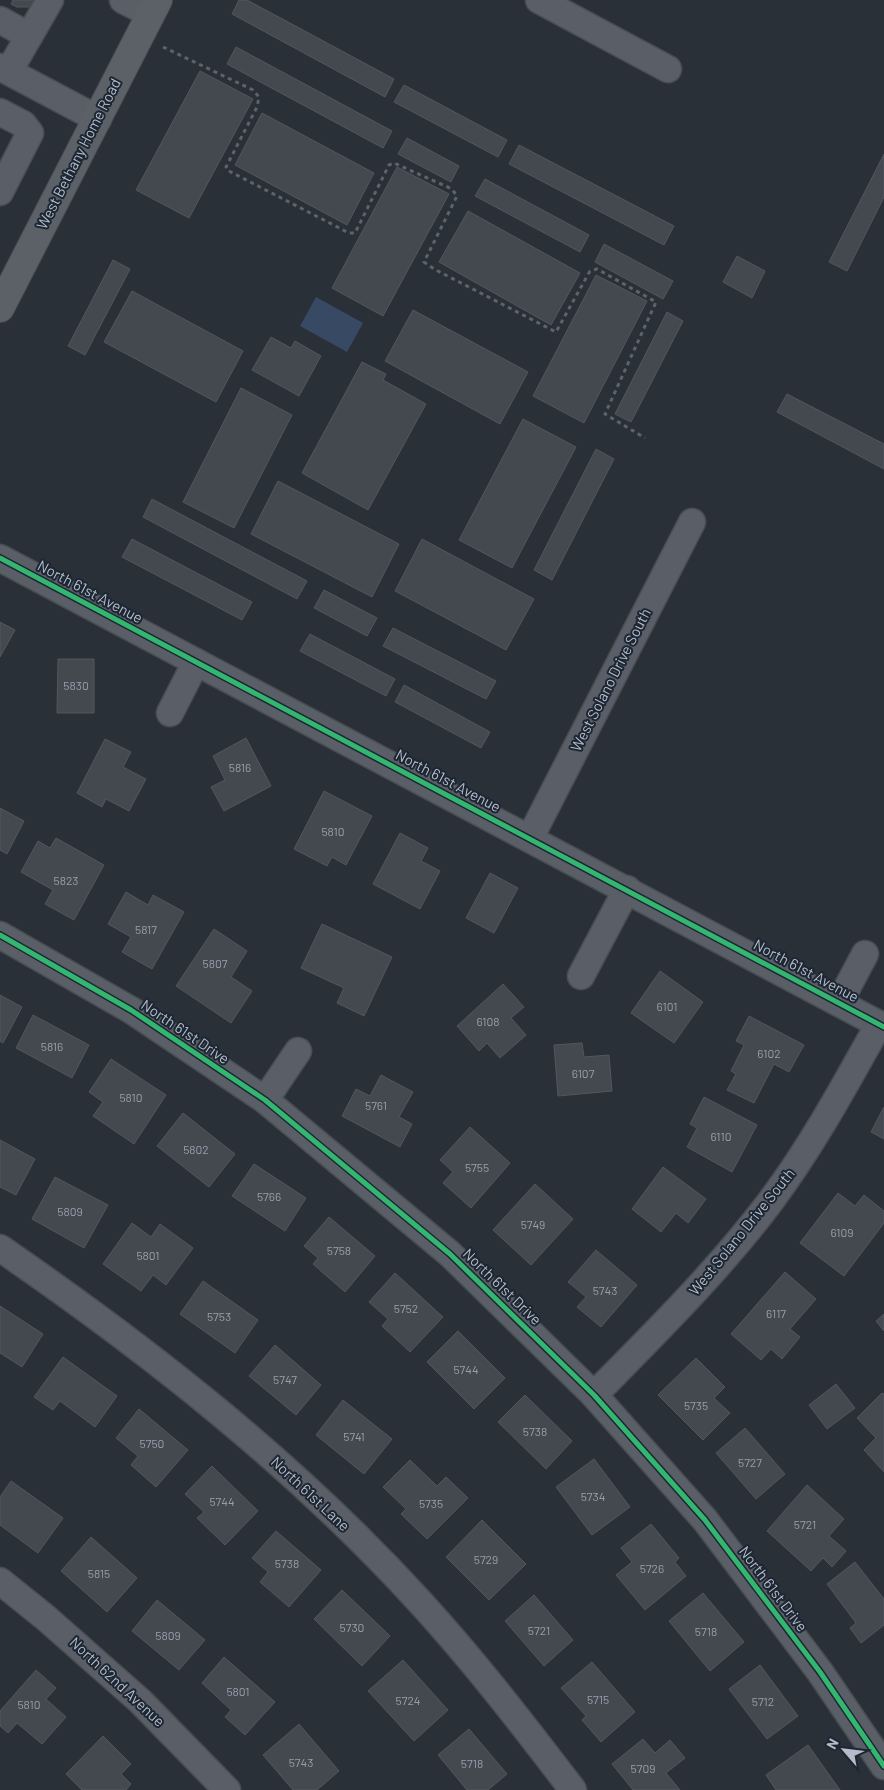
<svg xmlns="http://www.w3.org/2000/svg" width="884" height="1790" font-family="Barlow,sans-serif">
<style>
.water{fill:#384963}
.building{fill:#444950;stroke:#52575f}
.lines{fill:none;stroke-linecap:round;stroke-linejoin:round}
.minor-casing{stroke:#484c53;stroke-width:29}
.major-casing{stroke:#484c55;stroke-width:30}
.path{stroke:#5d636a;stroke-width:3;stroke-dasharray:4 4;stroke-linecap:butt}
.minor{stroke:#5a5e66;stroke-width:26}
.major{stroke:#5c6168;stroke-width:28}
.cycleway-casing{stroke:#1d2633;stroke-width:8}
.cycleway{stroke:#33b770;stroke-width:5}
.labels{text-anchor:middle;stroke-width:4;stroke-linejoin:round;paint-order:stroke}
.number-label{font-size:12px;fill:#989fab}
.street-label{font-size:15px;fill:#b4bcc9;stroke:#1d2633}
</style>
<rect width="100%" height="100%" fill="#2a3038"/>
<path class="water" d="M316,297l47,26 -16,29 -47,-26z"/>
<g class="building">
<path d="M13,0h22l-3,7h-15l-6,-3z"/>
<path d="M239,0h8l147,79 -9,18 -153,-83z"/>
<path d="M236,47l156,84 -9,17 -156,-84z"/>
<path d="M200,71l53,28 -64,119 -53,-28z"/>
<path d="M404,85l103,55 -9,17 -104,-55z"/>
<path d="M262,113l112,60 -27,52 -112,-60z"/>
<path d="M407,138l52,28 -8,16 -53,-28z"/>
<path d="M519,145l155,81 -10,19 -155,-81z"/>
<path d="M884,154v43l-37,74 -18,-9z"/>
<path d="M397,167l52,27 -66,122 -51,-28z"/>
<path d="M485,179l104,56 -9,17 -105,-56z"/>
<path d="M468,211l112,62 -29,52 -112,-63z"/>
<path d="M604,244l69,37 -10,18 -68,-37z"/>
<path d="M737,256l28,15 -13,27 -29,-16z"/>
<path d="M113,260l17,9 -45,86 -17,-9z"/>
<path d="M596,275l51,26 -63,122 -51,-27z"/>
<path d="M132,291l111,60 -27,51 -112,-60z"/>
<path d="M413,310l115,62 -28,52 -115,-63z"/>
<path d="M667,312l16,9 -52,101 -16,-8z"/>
<path d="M271,337l20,11 4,-7 26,15 -22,40 -47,-26z"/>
<path d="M362,362l24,12 -3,6 43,24 -58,106 -66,-37z"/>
<path d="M241,388l51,27 -58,113 -51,-26z"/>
<path d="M787,394l97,50v25l-107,-57z"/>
<path d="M523,419l53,28 -64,121 -53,-28z"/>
<path d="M596,449l18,10 -62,121 -18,-10z"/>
<path d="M278,481l121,63 -27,53 -121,-63z"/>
<path d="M152,499l155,82 -10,18 -154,-82z"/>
<path d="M132,539l120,63 -10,18 -120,-63z"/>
<path d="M422,539l112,60 -28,51 -111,-59z"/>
<path d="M324,590l53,28 -10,18 -53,-28z"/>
<path d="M0,622l15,8 -15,27z"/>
<path d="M393,628l103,53 -10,18 -103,-53z"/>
<path d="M310,634l85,45 -9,17 -86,-45z"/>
<path d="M58,659h36v54h-37z"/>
<path d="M404,685l86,47 -9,16 -86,-46z"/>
<path d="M246,738l25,48 -47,25 -13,-24 14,-7 -12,-24z"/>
<path d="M105,739l26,13 -8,15 23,12 -17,32 -23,-12 -4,8 -25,-14z"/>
<path d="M324,791l48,25 -26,49 -14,-8 -5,9 -33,-17z"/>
<path d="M0,808l24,13 -17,33 -7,-4z"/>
<path d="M400,833l28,15 -7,13 19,10 -20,38 -47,-25z"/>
<path d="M56,838l48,27 -30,55 -29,-16 8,-14 -32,-18 17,-31 12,7z"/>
<path d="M490,873l28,15 -24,45 -28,-15z"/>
<path d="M126,892l22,13 5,-10 31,17 -32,57 -30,-17 9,-15 -23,-13z"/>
<path d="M322,924l70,33 -28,59 -27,-13 7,-15 -43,-20z"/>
<path d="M214,929l33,22 -16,26 21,14 -21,32 -55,-37z"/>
<path d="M660,971l43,31 -29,41 -43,-30z"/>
<path d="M503,984l21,23 -13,11 15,17 -26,23 -13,-15 -8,8 -22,-25z"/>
<path d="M0,995l22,12 -19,36 -3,-2z"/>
<path d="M33,1015l56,30 -17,33 -56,-30z"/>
<path d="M749,1016l55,29 -15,27 -15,-8 -20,39 -27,-13 9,-16 -5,-3 13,-26 -8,-4z"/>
<path d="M582,1043l2,14 25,-2 3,36 -54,5 -4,-51z"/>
<path d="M111,1059l55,36 -32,49 -41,-28 10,-14 -14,-10z"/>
<path d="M381,1075l32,17 -14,25 13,7 -12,23 -58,-31 14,-27 14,7z"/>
<path d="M704,1097l53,28 -25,47 -45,-25 10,-19 -7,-4z"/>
<path d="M884,1107v32l-13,-7z"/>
<path d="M183,1113l52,41 -26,33 -52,-41z"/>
<path d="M470,1127l40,36 -39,45 -28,-25 10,-11 -13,-12z"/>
<path d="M0,1140l35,19 -19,36 -16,-8z"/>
<path d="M254,1164l52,34 -21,33 -53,-35z"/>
<path d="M663,1167l43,32 -18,24 -12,-10 -15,19 -29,-23z"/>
<path d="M55,1177l53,28 -24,43 -52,-29z"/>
<path d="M535,1184l38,35 -42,46 -38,-35z"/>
<path d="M838,1193l17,13 9,-11 20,16v12l-40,53 -44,-33z"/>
<path d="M329,1217l46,39 -30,36 -32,-28 5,-6 -14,-12z"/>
<path d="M132,1223l19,14 9,-13 33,24 -27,37 -13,-10 -12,16 -38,-27z"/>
<path d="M596,1250l41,35 -36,42 -24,-20 9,-10 -18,-15z"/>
<path d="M785,1272l31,27 -26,30 10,8 -18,22 -11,-10 -10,11 -30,-26z"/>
<path d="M395,1273l48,44 -33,35 -28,-26 6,-7 -19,-17z"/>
<path d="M203,1281l55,39 -23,33 -55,-39z"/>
<path d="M0,1306l43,28 -21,33 -22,-14z"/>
<path d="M884,1314v17l-8,-10z"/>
<path d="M458,1331l47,47 -31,31 -47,-47z"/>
<path d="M275,1345l46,40 -25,30 -47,-39z"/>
<path d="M63,1357l54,39 -22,31 -35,-26 -7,9 -19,-13z"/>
<path d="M696,1358l29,29 -11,11 16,15 -27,27 -45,-45z"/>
<path d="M836,1384l19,24 -28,21 -18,-24z"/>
<path d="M882,1393l2,1v78l-20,-22 12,-12 -19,-20z"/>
<path d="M525,1395l47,46 -26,28 -48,-47z"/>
<path d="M343,1400l49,39 -28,35 -48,-39z"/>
<path d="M139,1409l49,41 -32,37 -25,-22 7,-9 -22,-18z"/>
<path d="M745,1428l40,46 -29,25 -40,-46z"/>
<path d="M594,1459l36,48 -38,28 -36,-48z"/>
<path d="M410,1460l27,26 9,-9 22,21 -41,41 -26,-25 5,-5 -23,-22z"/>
<path d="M212,1466l46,45 -33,34 -28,-27 7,-6 -19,-18z"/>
<path d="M11,1481l52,37 -25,35 -38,-28v-28z"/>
<path d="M807,1485l37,34 -15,17 17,15 -14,16 -9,-9 -12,13 -44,-40z"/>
<path d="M482,1520l44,44 -37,36 -43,-43z"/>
<path d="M651,1524l28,34 -4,4 11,14 -41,34 -29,-35 16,-13 -11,-14z"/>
<path d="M276,1531l45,39 -32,37 -29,-25 8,-10 -16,-14z"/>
<path d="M91,1537l46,41 -30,34 -46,-41z"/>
<path d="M855,1562l29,37v26l-23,18 -11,-15 6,-5 -29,-39z"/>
<path d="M342,1590l48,46 -28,30 -48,-47z"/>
<path d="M703,1593l41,49 -34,29 -41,-50z"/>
<path d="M534,1595l39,45 -29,26 -39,-45z"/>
<path d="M157,1600l48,40 -26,30 -47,-39z"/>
<path d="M224,1657l51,45 -30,33 -20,-18 6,-7 -29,-27z"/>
<path d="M403,1660l45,50 -34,31 -46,-50z"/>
<path d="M592,1662l43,50 -34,30 -19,-22 4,-4 -25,-28z"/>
<path d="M760,1665l38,51 -31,23 -38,-50z"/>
<path d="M36,1670l20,18 -10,11 20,18 -24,27 -25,-21 -9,10 -8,-7v-15z"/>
<path d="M299,1724l40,47 -22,19h-24l-30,-35z"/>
<path d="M469,1729l38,45 -19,16h-21l-29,-35z"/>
<path d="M103,1736l28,28 -10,10 10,10 -5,6h-44l-16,-16z"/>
<path d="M643,1739l12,14 15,-13 15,18 -19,15 14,17h-47l-21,-26z"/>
<path d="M808,1745l32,45h-64l-10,-15z"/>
</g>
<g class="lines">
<defs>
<g id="minor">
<path d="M123,0l28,14"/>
<path d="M539,0l129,69"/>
<path d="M0,20l29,16"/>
<path d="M0,67l98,52"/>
<path d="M9,71l41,-71"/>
<path d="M0,112l23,12 7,9 -30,59"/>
<path d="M0,558l884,469"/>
<path d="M170,713l26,-51"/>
<path d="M530,838l162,-316"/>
<path d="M0,935l131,75 134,90 185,154 144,141 111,125 115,152 64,94"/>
<path d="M581,976l46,-87"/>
<path d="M839,1003l26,-49"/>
<path d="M265,1100l33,-49"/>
<path d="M0,1248c151,104 296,218 420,354 55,60 104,124 153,188"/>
<path d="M594,1395c61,-62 124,-124 176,-193 42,-56 75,-117 109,-178"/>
<path d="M0,1581l46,37 94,83 87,89"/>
</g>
<path id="major" d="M0,308l158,-308"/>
</defs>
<use href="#minor" class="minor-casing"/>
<use href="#major" class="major-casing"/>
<path class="path" d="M163,47l90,43 6,7 -2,10 -31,60 1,3 122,63h6l34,-68 5,-2 58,26 5,7 -33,66 10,7 122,63 34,-61 7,-2 59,33 -51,112 40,24"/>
<use href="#minor" class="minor"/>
<use href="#major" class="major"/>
<defs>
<g id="cycleway">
<path d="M0,558l884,469"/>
<path d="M0,935l131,75 134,90 185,154 144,141 111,125 115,152 64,94"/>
</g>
</defs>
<use href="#cycleway" class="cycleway-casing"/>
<use href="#cycleway" class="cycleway"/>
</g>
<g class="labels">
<g class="number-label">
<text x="76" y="690">5830</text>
<text x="240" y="772">5816</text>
<text x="333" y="836">5810</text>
<text x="66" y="885">5823</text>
<text x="146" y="934">5817</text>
<text x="215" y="968">5807</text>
<text x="667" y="1011">6101</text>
<text x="488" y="1026">6108</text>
<text x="52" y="1051">5816</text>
<text x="769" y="1058">6102</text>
<text x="583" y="1078">6107</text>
<text x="131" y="1102">5810</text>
<text x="376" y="1110">5761</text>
<text x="721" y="1141">6110</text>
<text x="196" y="1154">5802</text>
<text x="477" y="1172">5755</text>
<text x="269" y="1201">5766</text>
<text x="70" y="1216">5809</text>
<text x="533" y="1229">5749</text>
<text x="842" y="1237">6109</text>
<text x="339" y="1255">5758</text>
<text x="148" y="1260">5801</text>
<text x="605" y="1295">5743</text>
<text x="406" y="1313">5752</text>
<text x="776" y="1318">6117</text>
<text x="219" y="1321">5753</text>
<text x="466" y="1374">5744</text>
<text x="285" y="1384">5747</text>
<text x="696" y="1410">5735</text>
<text x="535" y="1436">5738</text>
<text x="354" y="1441">5741</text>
<text x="152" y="1448">5750</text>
<text x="750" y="1467">5727</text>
<text x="593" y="1501">5734</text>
<text x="222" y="1506">5744</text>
<text x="431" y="1508">5735</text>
<text x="805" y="1529">5721</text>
<text x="486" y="1564">5729</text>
<text x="287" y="1568">5738</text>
<text x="652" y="1573">5726</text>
<text x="99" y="1578">5815</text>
<text x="352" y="1632">5730</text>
<text x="539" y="1635">5721</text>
<text x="706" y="1636">5718</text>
<text x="168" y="1640">5809</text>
<text x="238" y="1696">5801</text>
<text x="598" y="1704">5715</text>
<text x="408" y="1705">5724</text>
<text x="763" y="1706">5712</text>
<text x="29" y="1709">5810</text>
<text x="301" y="1767">5743</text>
<text x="472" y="1768">5718</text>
<text x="643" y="1773">5709</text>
</g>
<g class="street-label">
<text transform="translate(79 154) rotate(-63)" y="5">West Bethany Home Road</text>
<text transform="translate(90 592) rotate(28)" y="5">North 61st Avenue</text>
<text transform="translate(611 680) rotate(-63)" y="5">West Solano Drive South</text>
<text transform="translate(448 781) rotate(28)" y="5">North 61st Avenue</text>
<text transform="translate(806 971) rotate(28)" y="5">North 61st Avenue</text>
<text transform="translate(185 1032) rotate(34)" y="5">North 61st Drive</text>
<text transform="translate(742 1232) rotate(-51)" y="5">West Solano Drive South</text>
<text transform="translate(502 1287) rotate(44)" y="5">North 61st Drive</text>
<text transform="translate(310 1494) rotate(43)" y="5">North 61st Lane</text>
<text transform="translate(773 1589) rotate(53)" y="5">North 61st Drive</text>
<text transform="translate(117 1682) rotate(43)" y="5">North 62nd Avenue</text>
</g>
</g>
<g transform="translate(844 1750) rotate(298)" stroke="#1d2633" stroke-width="4" paint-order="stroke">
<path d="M0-4L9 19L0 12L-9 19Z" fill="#b4bcc9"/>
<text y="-8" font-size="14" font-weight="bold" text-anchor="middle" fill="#b4bcc9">N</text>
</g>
</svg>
